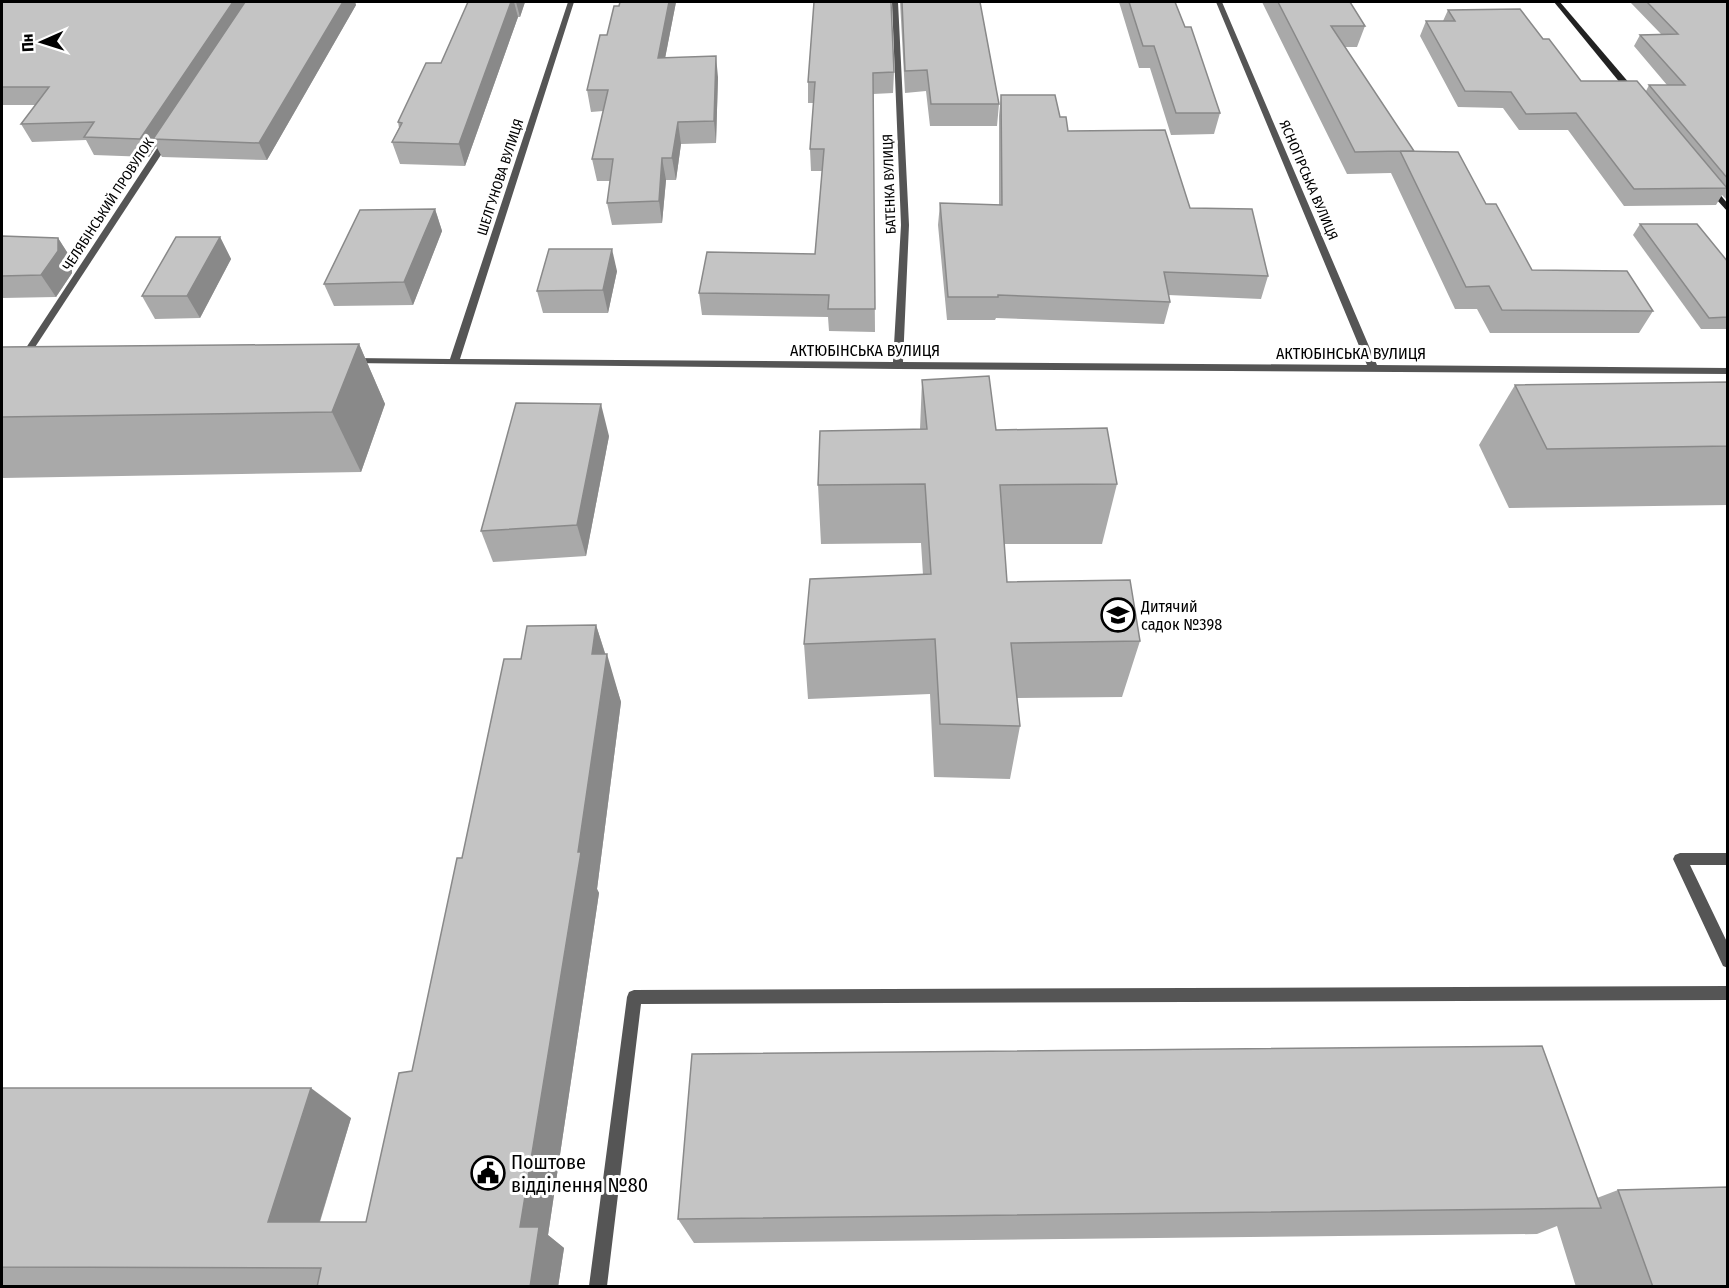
<svg xmlns="http://www.w3.org/2000/svg" width="1729" height="1288" font-family="'Fira Sans Condensed',sans-serif">
<style>
.lines{fill:none;stroke-linecap:round;stroke-linejoin:round}
.lane{fill:#555;fill-rule:evenodd}
.street{fill:#555;fill-rule:evenodd}
.secondary{fill:#222;fill-rule:evenodd}
.wall{fill:#a9a9a9}
.shaded-wall{fill:#898989}
.building{fill:#c4c4c4;stroke:#898989;stroke-width:1.5}
.labels{text-anchor:middle;stroke-width:6;stroke-linejoin:round;paint-order:stroke}
.far-street-label{font-size:14px;fill:#000;stroke:#fff}
.street-label{font-size:16px;fill:#000;stroke:#fff}
.poi-label{font-size:16px;fill:#000;stroke:#fff;text-anchor:start}
.near-poi-label{font-size:20px;fill:#000;stroke:#fff;text-anchor:start}
</style>
<rect width="100%" height="100%" fill="#fff"/>
<g class="lines">
<g class="lane">
<path d="M1680,853h48v12h-38l38,79v24l-5,-2 -50,-107 2,-4z"/>
<path d="M1728,986v14l-1087,4 -34,282h-18l38,-289 2,-5 5,-2z"/>
</g>
<g class="street">
<path d="M568,2h6l-114,357 433,3 8,-137 -9,-223h6l11,223 -6,137 464,3 -151,-363h6l155,363 351,3v6l-830,-5 -549,-6 -2,-2 5,-3 98,1z"/>
<path d="M165,136l7,2 -146,223h-6v-4z"/>
</g>
<g class="secondary">
<path d="M1554,2h6l76,89v4h-6z"/>
<path d="M1710,185l3,1 15,18v8l-22,-24z"/>
</g>
</g>
<g class="wall">
<path d="M2,2h353l1,3 -89,155 -105,-3 -6,-11 -7,11 -55,-2 -8,-15 -54,2 -11,-18 15,-19h-34z"/>
<path d="M468,2h57l-5,15h-2l-53,149 -65,-2 -8,-22 7,-14 -1,-6 43,-59z"/>
<path d="M620,2h56l-11,56 53,19 -2,66 -35,1 -5,36h-10l-4,43 -50,2 -5,-22 3,-22h-13l-5,-22 11,-48 -12,1 -4,-22z"/>
<path d="M814,2h78h-1l3,70 -1,21 -20,1 2,238 -46,-1 -1,-14 -126,-2 -3,-22 116,-39 7,-83h-11l-1,-22 4,-46h-6v-21z"/>
<path d="M900,2h80l19,102 -2,22h-67l-4,-35 -21,2z"/>
<path d="M1119,2h56l10,25 35,86 -6,21 -43,1 -21,-67h-11z"/>
<path d="M1262,2h88l15,24 -8,21h-12l69,105 72,52 46,66 121,41 -14,22h-149l-13,-24h-22l-64,-136 -44,1z"/>
<path d="M1630,2h98v199l-6,-6 -6,10 -92,1 -56,-76h-49l-16,-22 -45,-1 -38,-71 6,-15h17l5,-11 95,29 38,42 65,10 3,-6h18l-33,-39 6,-11 21,-1z"/>
<path d="M1001,95l59,22 8,14 122,77 78,68 -7,23 -93,-4 2,7 -6,22 -168,-6 -1,2h-48l-9,-95 2,-22 59,2v-89z"/>
<path d="M435,209l7,22 -29,74 -79,1 -10,-22z"/>
<path d="M1640,224l88,38v67h-27l-68,-94z"/>
<path d="M2,236l56,2 14,22v13l-16,24 -54,1z"/>
<path d="M220,237l11,22 -31,59 -45,1 -13,-23z"/>
<path d="M617,271l-9,42h-65l-6,-22z"/>
<path d="M359,344l26,60 -24,68 -359,6v-131z"/>
<path d="M922,380l74,50 121,54 -15,60h-98l3,38 133,59 -18,56 -105,1 3,28 -10,53 -76,-2 -4,-83 -122,5 -4,-55 119,-69 -2,-32 -100,1 -3,-59 102,-56z"/>
<path d="M1728,382v123l-219,3 -30,-63 36,-60z"/>
<path d="M609,436l-23,120 -93,6 -12,-31z"/>
<path d="M596,625l25,77 -24,187 2,4 -51,342 16,13 -6,39 -556,-2v-197l349,30 -31,104h46l46,-151 50,-213 59,-199z"/>
<path d="M1618,1190l110,97h-152l-19,-61 -20,8 -843,9 -16,-24 919,-21z"/>
</g>
<g class="shaded-wall">
<path d="M233,2h19l-99,137 3,7 -7,11 -9,-18z"/>
<path d="M343,2h12l1,3 -89,155 -8,-17z"/>
<path d="M511,2h3l4,15 -53,149 -6,-22z"/>
<path d="M516,2h9l-5,15z"/>
<path d="M669,2h7l-15,77 -3,-21z"/>
<path d="M716,56l2,21 -2,66 -2,-22z"/>
<path d="M678,122l3,22 -5,36 -4,-22z"/>
<path d="M662,158l4,22 -4,43 -3,-22z"/>
<path d="M435,209l7,22 -29,74 -9,-23z"/>
<path d="M220,237l11,22 -31,59 -13,-22z"/>
<path d="M58,238l14,22v13l-16,24 -15,-22z"/>
<path d="M612,249l5,22 -9,42 -5,-23z"/>
<path d="M359,344l26,60 -24,68 -29,-60z"/>
<path d="M601,404l8,32 -23,120 -9,-31z"/>
<path d="M596,625l10,32 1,-3 14,48 -24,187 2,4 -51,342 16,13 -6,39h-28l-10,-60 58,-375 14,-198z"/>
<path d="M311,1088l40,30 -38,125 -45,-21z"/>
</g>
<g class="building">
<path d="M2,2h231l-93,137 -56,-2 10,-15 -73,2 28,-37h-47z"/>
<path d="M245,2h98l-84,141 -106,-4z"/>
<path d="M468,2h43l-52,142 -67,-2 10,-19 -4,-1 28,-59h15z"/>
<path d="M620,2h49l-11,56 58,-2 -2,65 -36,1 -6,36h-10l-3,43 -52,2 6,-44h-21l16,-69h-21l13,-55h7l7,-29h5z"/>
<path d="M814,2h77l3,70 -21,1 2,236h-47l1,-14 -130,-2 8,-41 108,2 9,-105h-14l5,-67h-7z"/>
<path d="M902,2h78l19,102h-68l-4,-34 -22,1z"/>
<path d="M1129,2h46l10,25h6l29,86h-44l-22,-67h-11z"/>
<path d="M1278,2h72l15,24h-34l83,125h-14l58,1 28,52h10l36,66 95,1 26,40 -151,-1 -13,-24 -23,1 -66,-136 -45,1z"/>
<path d="M1647,2h81v177l-79,-94h36l-45,-50 38,-1z"/>
<path d="M1520,9l23,30h6l32,42h56l90,107 -93,1 -58,-76 -50,1 -15,-22 -46,-1 -39,-70h29l-7,-11z"/>
<path d="M1001,95h54l5,22h6l2,14 97,-1 25,78 62,1 16,67 -104,-4 6,30 -172,-7v2h-50l-8,-94 62,2z"/>
<path d="M435,209l-31,73 -80,2 36,-74z"/>
<path d="M1640,224h57l31,38v55l-19,1z"/>
<path d="M2,236l56,2v13l-17,24 -39,1z"/>
<path d="M176,237h44l-33,59h-45z"/>
<path d="M549,249h63l-9,41 -66,1z"/>
<path d="M359,344l-27,68 -330,5v-70z"/>
<path d="M989,376l7,54 111,-2 10,56 -117,1 7,97 123,-2 10,61 -129,2 9,83 -80,-2 -5,-85 -131,5 6,-65 121,-5 -6,-90 -107,1 2,-54 107,-2 -5,-49z"/>
<path d="M1728,382v64l-181,3 -32,-64z"/>
<path d="M516,403l85,1 -24,121 -96,6z"/>
<path d="M596,625l-4,29h15l-29,198h3l-61,375h19l-9,60h-213l4,-19 -319,-1v-179h309l-43,134h98l33,-149 13,-2 45,-213h5l42,-199h17l6,-33z"/>
<path d="M1542,1046l59,162 -923,11 14,-165z"/>
<path d="M1728,1187v100h-75l-35,-97z"/>
</g>
<defs>
<symbol id="school-ring" viewBox="-11 -11 22 22"><circle r="9.5" fill="#fff" stroke="#000" stroke-width="1.5"/><path d="M0-5L7-2L0 1L-7-2ZM-4 1L0 2.5L4 1V4Q0 6-4 4Z" fill="#000"/></symbol>
<symbol id="civic-ring" viewBox="-11 -11 22 22"><circle r="9.5" fill="#fff" stroke="#000" stroke-width="1.5"/><path d="M-.6-6.5H3V-4.5H.6V-3L4-1V1h2V6H-6V1h2V-1L-.6-3ZM-1.2 2.5V6h2.4V2.5Z" fill="#000"/></symbol>
</defs>
<g fill-rule="evenodd">
<use href="#school-ring" x="1099" y="596" width="38" height="38"/>
<use href="#civic-ring" x="469" y="1154" width="38" height="38"/>
</g>
<g class="labels">
<g class="far-street-label">
<text transform="translate(500 177) rotate(-72)" y="5">ШЕЛГУНОВА ВУЛИЦЯ</text>
<text transform="translate(1309 180) rotate(67)" y="5">ЯСНОГІРСЬКА ВУЛИЦЯ</text>
<text transform="translate(889 184) rotate(-92)" y="5">БАТЕНКА ВУЛИЦЯ</text>
<text transform="translate(108 204) rotate(-57)" y="5">ЧЕЛЯБІНСЬКИЙ ПРОВУЛОК</text>
</g>
<g class="street-label">
<text x="865" y="356">АКТЮБІНСЬКА ВУЛИЦЯ</text>
<text x="1351" y="359">АКТЮБІНСЬКА ВУЛИЦЯ</text>
</g>
<g class="poi-label">
<text x="1141" y="612">Дитячий<tspan x="1141" dy="18">садок №398</tspan></text>
</g>
<g class="near-poi-label">
<text x="511" y="1169">Поштове<tspan x="511" dy="23">відділення №80</tspan></text>
</g>
</g>
<rect width="1729" height="1288" fill="none" stroke="#000000" stroke-width="6"/>
<g transform="translate(42 42) rotate(267)" stroke="#ffffff" stroke-width="4.5" paint-order="stroke">
<path d="M0-4.5L10 22L0 15L-10 22Z" fill="#000000"/>
<text y="-9" font-size="16" font-weight="bold" text-anchor="middle" fill="#000000">Пн</text>
</g>
</svg>
